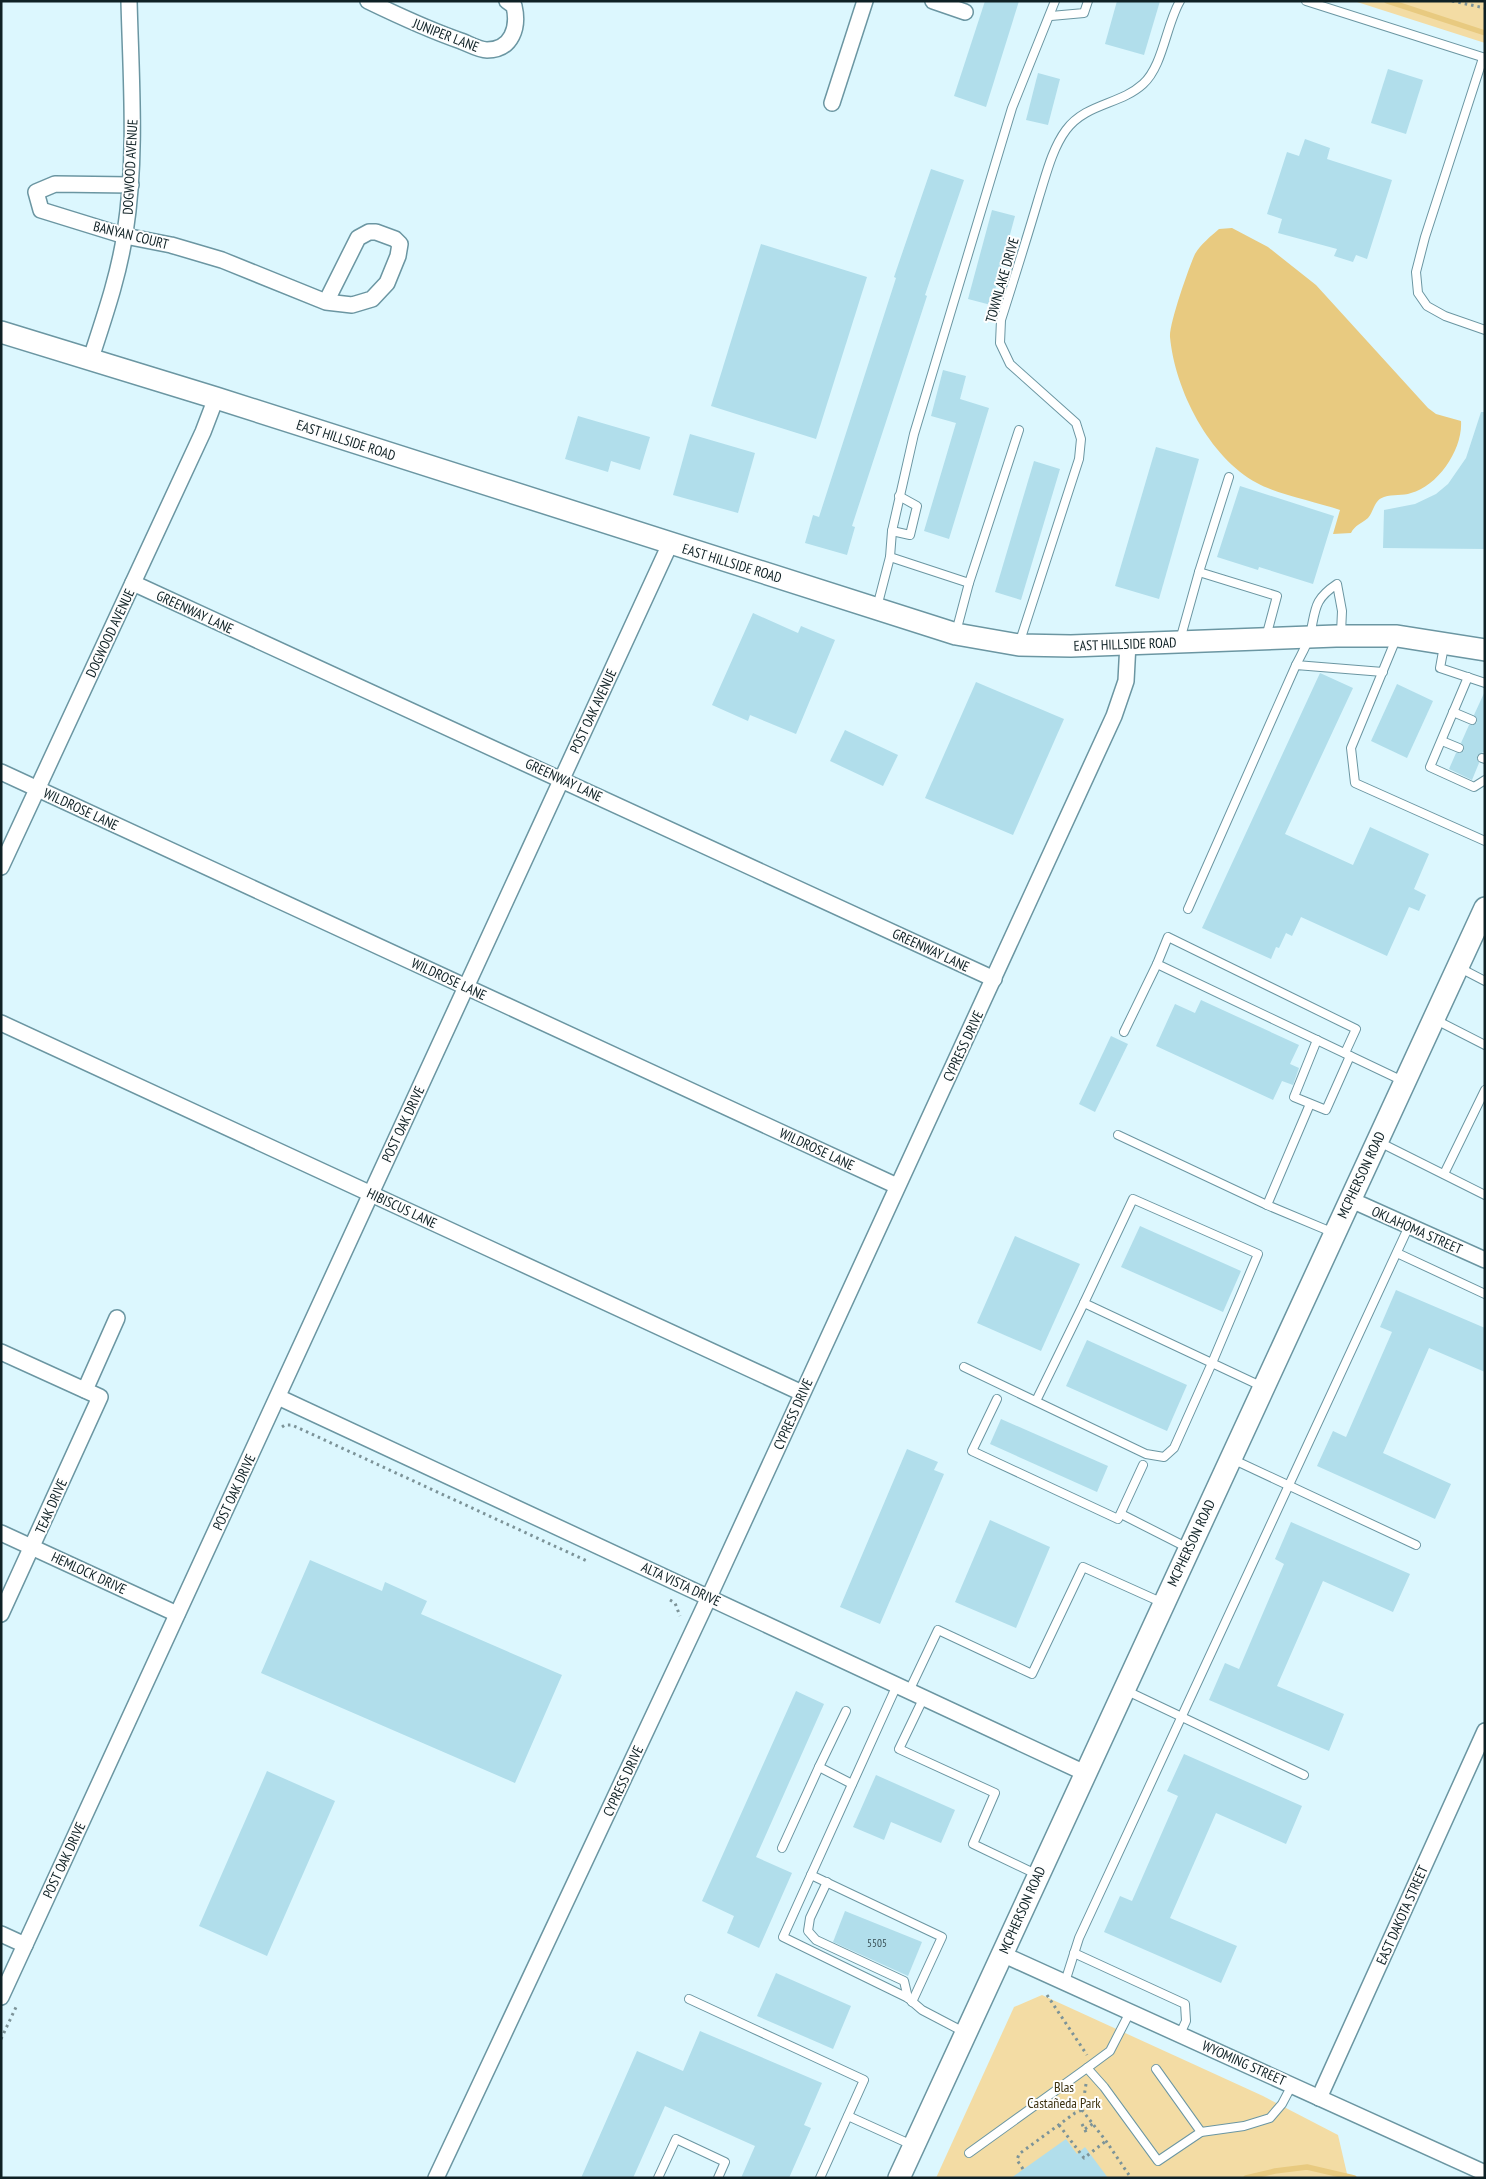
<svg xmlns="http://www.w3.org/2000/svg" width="1486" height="2179" font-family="'PT Sans Narrow',sans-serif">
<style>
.green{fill:#f3dca4}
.water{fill:#e8ca80}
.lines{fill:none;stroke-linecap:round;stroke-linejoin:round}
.stream{stroke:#e8ca80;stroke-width:5.5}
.building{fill:#b1deeb}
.lane-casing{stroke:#6b96a2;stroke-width:10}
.street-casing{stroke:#6b96a2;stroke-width:18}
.secondary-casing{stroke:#6b96a2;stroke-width:24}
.path{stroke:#7c9398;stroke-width:3;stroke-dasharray:2.5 4;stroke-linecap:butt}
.lane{stroke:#fff;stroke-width:8}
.street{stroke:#fff;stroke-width:15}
.secondary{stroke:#fff;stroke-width:21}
.labels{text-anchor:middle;stroke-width:4;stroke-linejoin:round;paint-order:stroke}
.number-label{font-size:11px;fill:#385056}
.street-label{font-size:14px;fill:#0f2125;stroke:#fefefe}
.park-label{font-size:14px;fill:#3d3110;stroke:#fefefe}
</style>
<rect width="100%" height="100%" fill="#dcf7fe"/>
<g class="green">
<path d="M1354,1h131v42z"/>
<path d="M1042,1995l221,101 75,39 10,43h-412l78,-171z"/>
</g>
<path class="water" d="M1232,228l36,19 48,38 112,123 8,6 25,7c2,28 -23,65 -50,72 -8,3 -18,1 -27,4 -10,3 -10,14 -16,21 -7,6 -13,7 -17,15l-18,1 7,-24c-23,-8 -64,-16 -83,-27 -48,-26 -82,-93 -87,-146 -1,-13 19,-70 25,-83 6,-10 16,-18 24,-25z"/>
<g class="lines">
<g class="stream">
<path d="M1387,1l98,32"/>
<path d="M1246,2178l29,-7 32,-4 47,11"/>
</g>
</g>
<g class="building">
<path d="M985,1h34l-33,106 -32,-11z"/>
<path d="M1117,1h43l-16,54 -39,-11z"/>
<path d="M1388,69l35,11 -17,54 -35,-11z"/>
<path d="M1038,73l22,6 -12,46 -22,-5z"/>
<path d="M1305,139l25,9 -3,11 65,21 -25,79 -11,-4 -3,7 -19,-6 3,-7 -59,-16 4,-14 -15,-5 20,-62 12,4z"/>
<path d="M931,169l33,11 -39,115 2,1 -75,230 3,1 -8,28 -42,-12 8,-28 6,2 77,-239 -2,-1z"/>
<path d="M992,210l23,6 -24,89 -23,-6z"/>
<path d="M761,244l106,33 -51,162 -105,-33z"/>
<path d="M943,370l23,6 -6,23 29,9 -40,131 -25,-8 32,-108 -25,-7z"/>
<path d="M1481,412h4v137l-102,-1 1,-38 31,-6 21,-10 12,-10 18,-26z"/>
<path d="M578,416l72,21 -10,33 -29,-9 -3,11 -43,-13z"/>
<path d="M690,434l65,19 -17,60 -65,-18z"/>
<path d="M1156,447l43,12 -40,140 -44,-13z"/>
<path d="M1034,461l26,8 -39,131 -26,-8z"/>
<path d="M1240,486l94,30 -21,68 -54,-17 -1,3 -41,-13z"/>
<path d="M753,613l45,20 3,-7 34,14 -39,94 -46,-19 -2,6 -36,-16z"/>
<path d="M1320,673l33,15 -68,146 68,31 17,-38 59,27 -15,35 12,6 -7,16 -10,-4 -22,49 -86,-39 -9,19 -6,-3 -7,15 -3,-1 -5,12 -69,-31z"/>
<path d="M976,682l88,37 -51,116 -88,-37z"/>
<path d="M1397,684l36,17 -26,57 -36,-17z"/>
<path d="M1485,691v60l-8,5 2,7 -7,17 -23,-11 7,-16 8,-2v-4l-3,-4 8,-18 8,-2v-4l-3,-4z"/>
<path d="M845,730l53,25 -15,31 -53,-25z"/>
<path d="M1201,1000l98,45 -9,19 9,4 -6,17 -11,-4 -9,19 -117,-54 19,-42 20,9z"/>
<path d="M1111,1036l17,8 -33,68 -16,-8z"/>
<path d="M1140,1226l101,45 -18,41 -102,-45z"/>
<path d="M1015,1236l65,28 -39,87 -64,-28z"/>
<path d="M1396,1290l89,38v44l-56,-24 -46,105 68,31 -16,35 -118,-53 16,-35 13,6 46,-105 -12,-5z"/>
<path d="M1087,1340l100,45 -20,46 -101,-45z"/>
<path d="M1001,1419l107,47 -11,26 -107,-48z"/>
<path d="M907,1449l31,13 -4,8 10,4 -64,150 -40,-17z"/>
<path d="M990,1520l60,27 -34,81 -61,-26z"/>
<path d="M1291,1522l119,52 -17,38 -70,-31 -46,105 67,28 -15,37 -120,-51 16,-37 14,6 45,-105 -9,-5z"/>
<path d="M310,1560l72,31 3,-9 42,19 -6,13 141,61 -47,108 -254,-110z"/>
<path d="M796,1691l28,13 -68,153 36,16 -33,75 -32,-15 7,-17 -32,-15z"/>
<path d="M1184,1754l118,52 -16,38 -70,-31 -46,105 67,28 -16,37 -117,-51 16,-36 12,5 46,-105 -11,-5z"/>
<path d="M267,1771l68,30 -68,155 -68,-30z"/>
<path d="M876,1775l79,35 -14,33 -50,-21 -7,18 -31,-13z"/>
<path d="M845,1911l77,31 -14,34 -75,-34z"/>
<path d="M776,1973l75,33 -18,43 -76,-33z"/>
<path d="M700,2031l122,52 -18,42 7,3 -22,50h-48l14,-32 -90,-40 -32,72h-52l56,-127 46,20z"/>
<path d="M1066,2139l11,15 8,-7 23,31h-97z"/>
</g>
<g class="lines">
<defs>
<g id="lane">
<path d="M1306,1l179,57"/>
<path d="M1051,16l33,-3 4,-12"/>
<path d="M1483,58l-58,179 -9,35 2,21 9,13 18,10 40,14"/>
<path d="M1229,477l-30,95 78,24 -11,41"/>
<path d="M892,531l18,4 7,-29 -18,-10"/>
<path d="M890,557l79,26"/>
<path d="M877,607l13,-50 2,-26 22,-97 98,-326 43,-107"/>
<path d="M956,632l13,-49 50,-153"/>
<path d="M1396,639l-45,109 4,35 130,58"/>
<path d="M1180,640l19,-68"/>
<path d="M1019,644l60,-185 2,-20 -5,-16 -66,-59 -10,-21 1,-23c13,-41 26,-82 38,-123 7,-22 13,-48 27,-67 20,-27 54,-25 77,-46 20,-18 23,-59 37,-83"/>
<path d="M1444,646l-4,22 45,15"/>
<path d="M1296,665c5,-10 11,-20 14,-30 6,-26 3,-35 27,-51l5,27 -1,22"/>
<path d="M1468,677l-38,90 44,20 11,-7"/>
<path d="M1453,712l19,8"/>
<path d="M1442,741l17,7"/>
<path d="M1482,758l3,1"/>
<path d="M1188,909l108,-244 87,7"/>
<path d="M1157,964l11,-27 188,92 -11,24"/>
<path d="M1460,968l25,13"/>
<path d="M1436,1020l49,25"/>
<path d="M1124,1032l33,-68 246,117"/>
<path d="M1317,1040l-23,57 32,13 24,-54"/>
<path d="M1310,1104l-43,101 67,28"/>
<path d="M1118,1135l149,70"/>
<path d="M1379,1142l106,53"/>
<path d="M1444,1174l41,-84"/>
<path d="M1397,1253l88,41"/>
<path d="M964,1367l182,87 18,3 10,-9 38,-85 46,-109 -125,-55 -49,104 179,84"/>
<path d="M997,1399l-25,52 146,68 25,-54"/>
<path d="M1036,1401l48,-98"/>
<path d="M1232,1459l184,86"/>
<path d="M1121,1514l67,34"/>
<path d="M897,1685l-114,252 125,61 14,12 42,22"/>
<path d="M1125,1690l179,85"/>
<path d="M909,1691l29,-61 94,44 51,-107 80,36"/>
<path d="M924,1697l-25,52 96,44 -22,51 65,31"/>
<path d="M819,1767l27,-56"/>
<path d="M782,1848l37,-81 33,17"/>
<path d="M811,1875l131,62 -30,65"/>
<path d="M827,1882l-17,36 -2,13 8,9 88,41 4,17"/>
<path d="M1074,1953l111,51 1,17 -6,13"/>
<path d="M1065,1982l14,-44 330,-712"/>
<path d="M689,1999l175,81 -44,98"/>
<path d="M1087,2068l23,-17 20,-39"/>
<path d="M1156,2069l45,63"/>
<path d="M848,2116l64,29"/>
<path d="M969,2153l118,-85 17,19 54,74 43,-29 43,-6 26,-8 12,-14 10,-19"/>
<path d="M658,2178l18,-39 49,23 -7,16"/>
</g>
<g id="street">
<path d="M368,1c31,15 61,29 93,40 8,3 18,9 26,9 25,0 32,-23 27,-44l-7,-5"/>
<path d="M933,1l32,11"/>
<path d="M832,103l33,-102"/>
<path d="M131,185l-76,-1 -19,8 5,18 84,26 46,9 51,15 104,42 26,3 20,-6 15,-16 11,-27 2,-12 -5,-5 -19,-7h-7l-11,6 -32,64"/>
<path d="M91,358c13,-40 28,-83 34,-125 12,-76 6,-154 4,-232"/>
<path d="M133,583l861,396"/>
<path d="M1,772l896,414"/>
<path d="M1,867l202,-435 13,-34"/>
<path d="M1,1023l801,370"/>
<path d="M1349,1199l136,61"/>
<path d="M1,1352l99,45 -99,217"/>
<path d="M85,1390l32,-72"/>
<path d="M278,1397l807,376"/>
<path d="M1,1533l176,81"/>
<path d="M1,1934l24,11"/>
<path d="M1002,1954l483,219"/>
<path d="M1,1997l669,-1453"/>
<path d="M1319,2098l166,-367"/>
<path d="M436,2178l273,-581 405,-881 12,-35 2,-38"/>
</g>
<g id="secondary">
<path d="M1,332l215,66 740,236 63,11 52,1 265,-10h61l88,14"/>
<path d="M899,2178l586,-1270"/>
</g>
</defs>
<use href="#lane" class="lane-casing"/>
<use href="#street" class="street-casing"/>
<use href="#secondary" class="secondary-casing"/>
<g class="path">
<path d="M1452,1l33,7"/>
<path d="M282,1427l3,-2h7l295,136"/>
<path d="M670,1600l5,3 5,13"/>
<path d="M1047,1995l40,60"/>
<path d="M1,2039l16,-34"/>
<path d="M1086,2084l-4,26 24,31 25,37"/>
<path d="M1082,2124l5,10"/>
<path d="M1059,2125l25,33 22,-17"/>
<path d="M1085,2129l9,-6"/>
<path d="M1023,2169l-6,-9 2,-6 56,-41 7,-3"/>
</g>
<use href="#lane" class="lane"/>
<use href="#street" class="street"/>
<use href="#secondary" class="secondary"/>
</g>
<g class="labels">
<g class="number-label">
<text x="877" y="1947">5505</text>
</g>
<g class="street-label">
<text transform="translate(446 35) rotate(21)" y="5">JUNIPER LANE</text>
<text transform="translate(130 167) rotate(-87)" y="5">DOGWOOD AVENUE</text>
<text transform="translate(131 235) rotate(14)" y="5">BANYAN COURT</text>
<text transform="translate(1002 280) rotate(-74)" y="5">TOWNLAKE DRIVE</text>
<text transform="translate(346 440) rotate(18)" y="5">EAST HILLSIDE ROAD</text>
<text transform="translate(732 563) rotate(17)" y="5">EAST HILLSIDE ROAD</text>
<text transform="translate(195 612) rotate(25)" y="5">GREENWAY LANE</text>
<text transform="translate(110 633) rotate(-65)" y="5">DOGWOOD AVENUE</text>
<text transform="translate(1125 644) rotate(-2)" y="5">EAST HILLSIDE ROAD</text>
<text transform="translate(593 711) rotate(-65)" y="5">POST OAK AVENUE</text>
<text transform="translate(564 780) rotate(25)" y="5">GREENWAY LANE</text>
<text transform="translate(81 809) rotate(25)" y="5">WILDROSE LANE</text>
<text transform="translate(931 950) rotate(25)" y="5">GREENWAY LANE</text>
<text transform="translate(449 979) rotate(25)" y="5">WILDROSE LANE</text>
<text transform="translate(963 1046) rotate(-65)" y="5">CYPRESS DRIVE</text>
<text transform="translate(403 1124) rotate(-65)" y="5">POST OAK DRIVE</text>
<text transform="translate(817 1149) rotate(25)" y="5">WILDROSE LANE</text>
<text transform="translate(1361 1175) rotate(-65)" y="5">MCPHERSON ROAD</text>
<text transform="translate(402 1208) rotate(25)" y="5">HIBISCUS LANE</text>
<text transform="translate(1417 1230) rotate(24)" y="5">OKLAHOMA STREET</text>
<text transform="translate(793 1414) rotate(-66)" y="5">CYPRESS DRIVE</text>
<text transform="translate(234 1492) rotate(-65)" y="5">POST OAK DRIVE</text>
<text transform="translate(51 1506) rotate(-66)" y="5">TEAK DRIVE</text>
<text transform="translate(1191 1543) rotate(-65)" y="5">MCPHERSON ROAD</text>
<text transform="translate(89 1573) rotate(25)" y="5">HEMLOCK DRIVE</text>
<text transform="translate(681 1584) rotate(25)" y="5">ALTA VISTA DRIVE</text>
<text transform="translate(623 1781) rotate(-65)" y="5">CYPRESS DRIVE</text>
<text transform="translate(64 1860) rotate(-65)" y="5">POST OAK DRIVE</text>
<text transform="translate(1022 1910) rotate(-66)" y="5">MCPHERSON ROAD</text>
<text transform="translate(1402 1915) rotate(-66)" y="5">EAST DAKOTA STREET</text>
<text transform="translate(1244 2063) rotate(24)" y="5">WYOMING STREET</text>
</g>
<g class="park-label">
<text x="1064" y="2092">Blas<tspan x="1064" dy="16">Castañeda Park</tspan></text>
</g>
</g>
<rect width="1486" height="2179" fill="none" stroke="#0f2125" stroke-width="5"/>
</svg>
